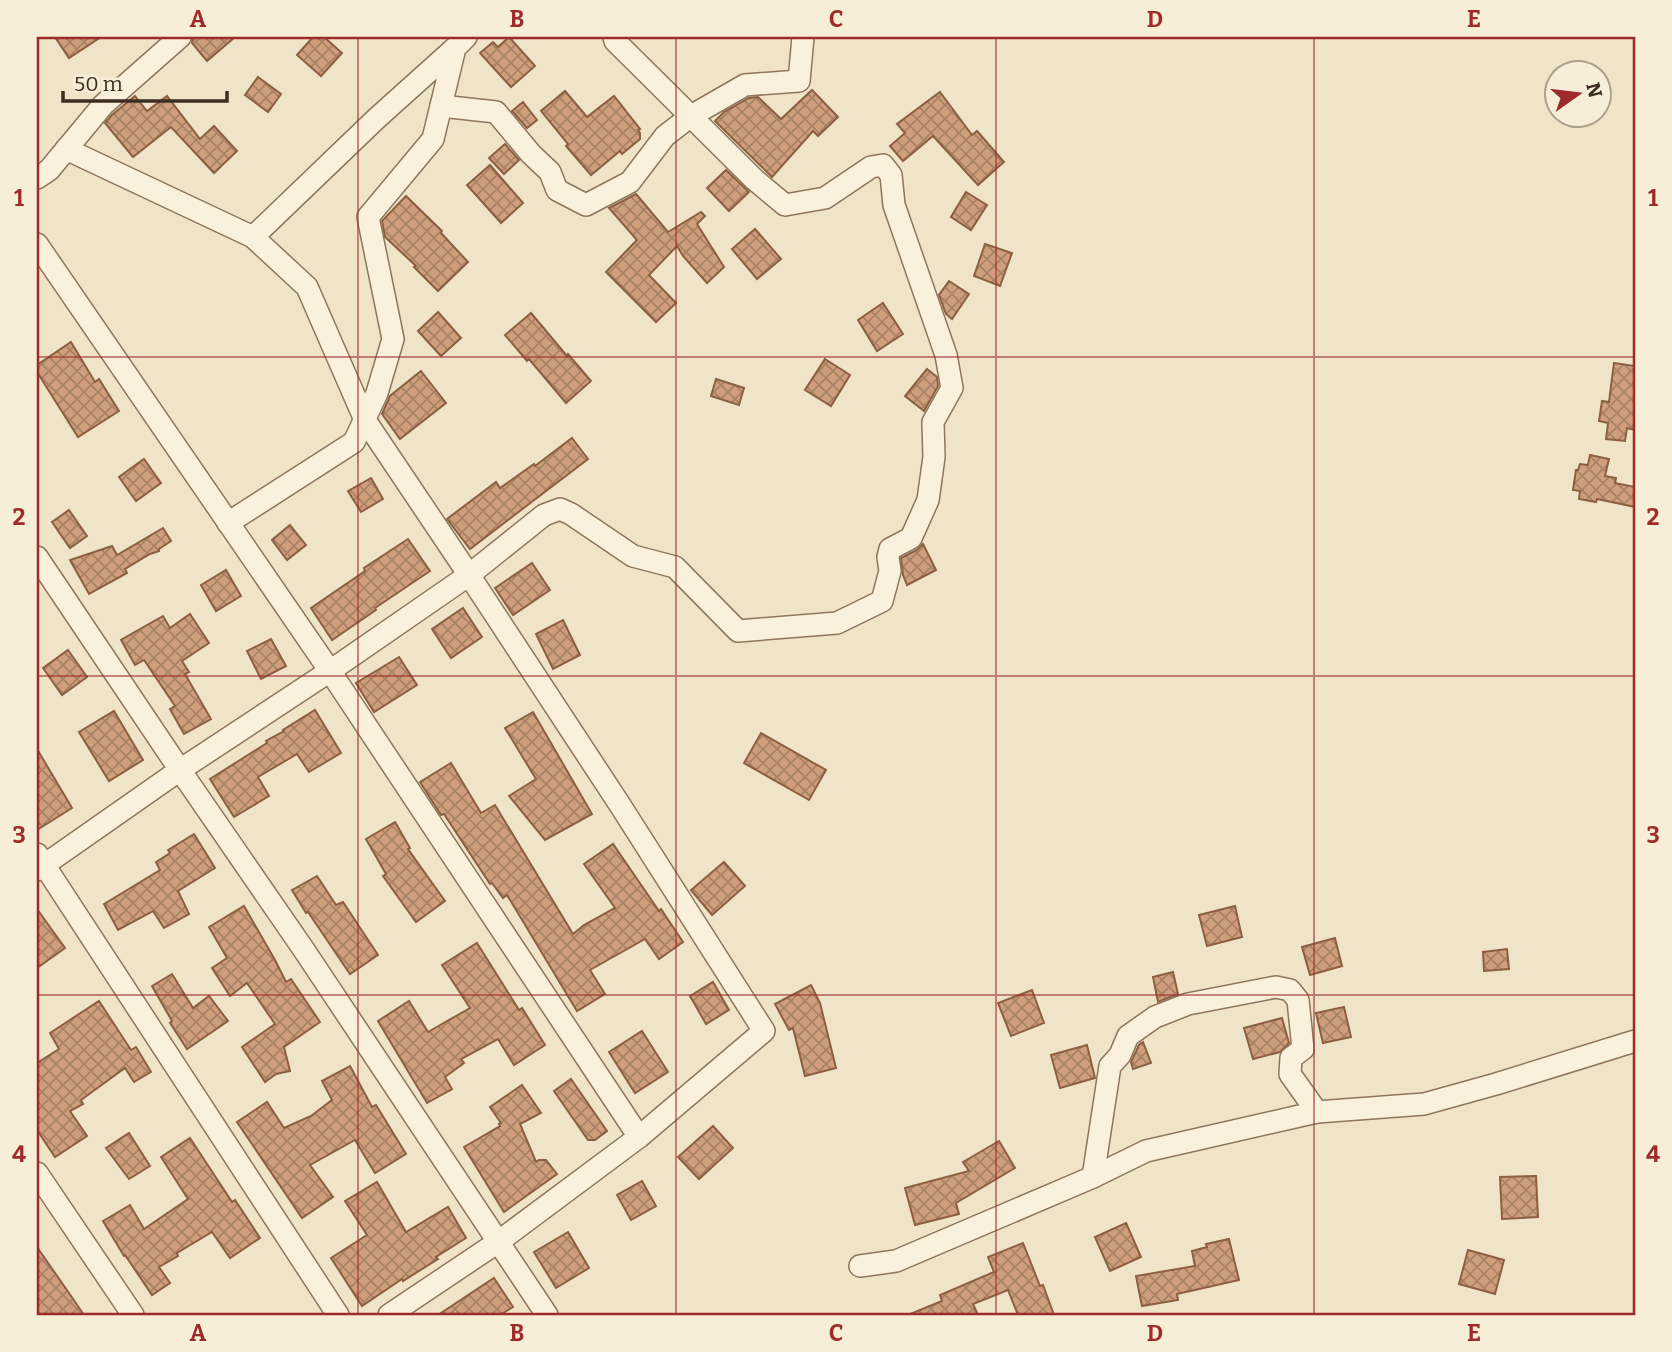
<svg xmlns="http://www.w3.org/2000/svg" width="1672" height="1352" font-family="Bitter,serif">
<style>
.building{fill:url(#building-cross-hatch);stroke:#8d5f41;stroke-width:2}
.lines{fill:none;stroke-linecap:round;stroke-linejoin:round}
.street-casing{stroke:#8d765c;stroke-width:24}
.street{stroke:#faf1dc;stroke-width:21}
.grid{fill:none;stroke:#9e2a2b;stroke-width:2;stroke-opacity:0.55}
.neatline{fill:none;stroke:#9e2a2b;stroke-width:2.5}
.grid-label{font-size:23px;text-anchor:middle;font-weight:bold;fill:#9e2a2b}
</style>
<defs>
<pattern id="building-cross-hatch" width="8" height="8" patternUnits="userSpaceOnUse" patternTransform="scale(1.75)"><rect width="8" height="8" fill="#cf9f7d"/><path d="M0 0l8 8M0 8l8-8" fill="none" stroke="#a98266"/></pattern>
</defs>
<rect width="100%" height="100%" fill="#f0e4c8"/>
<g class="building">
<path d="M55,37h46l-32,21z"/>
<path d="M193,37h42l-28,24 -15,-18z"/>
<path d="M313,37h11l18,16 -21,23 -24,-21z"/>
<path d="M509,37l26,29 -24,21 -31,-34 13,-11 5,5z"/>
<path d="M258,77l23,17 -13,18 -23,-17z"/>
<path d="M812,90l26,27 -20,19 -5,-5 -41,46 -57,-56 9,-9 25,-14 9,-1 23,22z"/>
<path d="M565,91l22,26 27,-21 26,33 -2,1 2,3v6l-18,15 -2,-3 -29,24 -25,-29 2,-2 -27,-33z"/>
<path d="M940,92l32,43 5,-4 27,31 -26,23 -45,-49 -30,25 -13,-15 15,-13 -8,-9z"/>
<path d="M135,96l12,15 20,-15 33,43 14,-13 23,25 -23,22 -43,-46 -38,30 -28,-34 7,-8z"/>
<path d="M523,102l14,18 -10,8 -15,-17z"/>
<path d="M505,144l14,16 -15,14 -15,-16z"/>
<path d="M490,165l33,38 -22,20 -34,-38z"/>
<path d="M726,170l23,22 -20,19 -22,-23z"/>
<path d="M966,192l21,13 -16,25 -20,-13z"/>
<path d="M636,194l32,38 33,-20 4,4 -8,8 27,43 -17,16 -24,-27 -6,-10 -28,29 27,28 -20,19 -50,-50 31,-32 -28,-32z"/>
<path d="M406,196l36,35 -1,2 27,29 -30,29 -24,-24 2,-1 -31,-29 -3,-16z"/>
<path d="M755,229l26,30 -24,20 -25,-30z"/>
<path d="M985,244l27,9 -12,33 -26,-10z"/>
<path d="M949,281l20,13 -17,25 -6,-5 -7,-19z"/>
<path d="M883,303l20,31 -26,17 -19,-31z"/>
<path d="M438,312l23,26 -20,18 -23,-25z"/>
<path d="M531,313l36,43 1,-2 23,27 -25,22 -37,-44 -2,2 -22,-26z"/>
<path d="M71,342l24,40 4,-3 20,32 -41,26 -41,-65v-7z"/>
<path d="M825,359l25,16 -19,31 -26,-16z"/>
<path d="M1614,363l21,3v64l-8,-2 -2,13 -19,-2 2,-16 -9,-2 3,-20 7,1z"/>
<path d="M927,369l10,8 1,9 -14,25 -19,-15z"/>
<path d="M421,371l25,32 -46,36 -18,-25 8,-18z"/>
<path d="M716,379l28,9 -5,17 -28,-9z"/>
<path d="M572,438l16,21 -118,90 -23,-30 49,-37 4,6 34,-24 1,2z"/>
<path d="M1590,455l19,4 -4,17 11,2 -1,5 20,4v20l-38,-8 -1,3 -17,-3 1,-8 -7,-1 3,-20h2l2,-6 8,1z"/>
<path d="M144,459l17,24 -25,18 -17,-24z"/>
<path d="M371,478l12,21 -22,13 -13,-21z"/>
<path d="M69,510l18,26 -17,12 -18,-26z"/>
<path d="M290,525l16,20 -19,15 -15,-20z"/>
<path d="M163,528l8,13 -12,8v2l-9,3 -25,15 2,4 -38,21 -19,-34 42,-14 5,9z"/>
<path d="M408,539l22,32 -55,37 1,2 -44,30 -21,-32 54,-37 -1,-3z"/>
<path d="M923,544l13,26 -29,15 -4,-10 -2,-17 16,-8z"/>
<path d="M532,563l18,27 -37,25 -18,-27z"/>
<path d="M226,570l15,26 -25,15 -15,-26z"/>
<path d="M463,608l19,29 -31,21 -19,-29z"/>
<path d="M190,614l19,29 -27,18 7,11 -4,2 26,45 -27,15 -14,-25 5,-3 -31,-46 -9,5 -14,-25 42,-24 7,12z"/>
<path d="M563,620l17,35 -27,14 -17,-35z"/>
<path d="M271,639l15,27 -25,13 -14,-28z"/>
<path d="M68,650l19,27 -25,18 -19,-27z"/>
<path d="M399,657l18,28 -43,27 -18,-29z"/>
<path d="M315,710l26,43 -32,19 -12,-18 -39,23 11,19 -35,21 -24,-38 41,-26 16,-10 -1,-2 18,-10 -1,-1z"/>
<path d="M114,711l29,49 -34,21 -30,-49z"/>
<path d="M533,712l59,102 -47,26 -36,-44 27,-17 -31,-51z"/>
<path d="M761,733l65,37 -17,30 -65,-37z"/>
<path d="M37,749l35,59 -35,22z"/>
<path d="M451,763l30,50 14,-8 78,129 11,-9 31,-17 -31,-44 29,-20 46,67 2,-2 22,33 -24,17 -14,-20 -55,31 15,24 -28,17 -70,-116 -4,3 -11,-15 -2,1 -46,-70 -3,1 -21,-33z"/>
<path d="M395,822l15,26 -2,1 37,52 -29,21 -33,-46 3,-2 -20,-35z"/>
<path d="M194,834l21,34 -37,23 11,23 -25,14 -11,-17 -35,19 -14,-26 56,-34 -4,-8 14,-9 -2,-3z"/>
<path d="M724,862l21,24 -33,29 -21,-25z"/>
<path d="M317,876l19,29 7,-3 35,53 -28,19 -42,-62 -2,1 -14,-23z"/>
<path d="M244,906l31,54 11,22 5,-3 29,43 -36,25 6,24 -14,3 -11,8 -23,-35 33,-23 -28,-41 -17,13 -18,-28 15,-10 -18,-31z"/>
<path d="M1235,906l7,31 -35,9 -8,-31z"/>
<path d="M37,909l28,39 -28,20z"/>
<path d="M1335,938l7,28 -32,9 -8,-28z"/>
<path d="M477,943l42,67 3,-2 23,37 -31,20 -16,-26 -37,20 3,4 -19,14 7,12 -25,14 -49,-82 31,-20 19,31 42,-24 -28,-43z"/>
<path d="M1507,949l2,20 -25,2 -1,-19z"/>
<path d="M1173,972l5,22 -20,8 -5,-25z"/>
<path d="M172,974l21,34 16,-12 19,25 -41,28 -17,-26 2,-2 -20,-35z"/>
<path d="M713,982l16,28 -23,14 -16,-28z"/>
<path d="M811,985l9,18 16,65 -31,8 -12,-48 -4,2 -14,-26z"/>
<path d="M1032,990l12,33 -33,13 -13,-33z"/>
<path d="M99,1001l32,49 5,-3 15,25 -17,10 -9,-14 -44,32 2,4 -13,7 17,25 -32,21 -18,-27v-67l22,-14 -9,-16z"/>
<path d="M1344,1007l7,30 -28,6 -7,-30z"/>
<path d="M1282,1018l7,25 -9,9 -27,7 -9,-31z"/>
<path d="M642,1031l26,41 -33,21 -26,-41z"/>
<path d="M1143,1042l8,21 -18,6 -2,-7 8,-17z"/>
<path d="M1087,1045l8,33 -35,10 -9,-33z"/>
<path d="M350,1066l22,41 4,-2 30,49 -31,19 -20,-33 -45,25 23,32 -31,21 -65,-96 30,-20 17,26 27,-12 21,-16 -10,-19z"/>
<path d="M571,1079l36,52 -12,9h-7l-34,-49z"/>
<path d="M522,1085l19,28 -21,11 16,38 3,-2h7l11,14 -53,38 -40,-65 36,-21 -1,-2 2,-1 -11,-16z"/>
<path d="M713,1126l20,22 -34,31 -21,-22z"/>
<path d="M129,1133l21,33 -21,13 -23,-31z"/>
<path d="M190,1138l42,64 3,-2 25,38 -30,20 -18,-26 -35,21 1,3 -19,11 11,16 -18,12 -27,-40 -1,1 -21,-35 27,-16 14,24 44,-30 -27,-42z"/>
<path d="M999,1141l16,27 -59,35 3,11 -44,11 -10,-37 64,-17 -6,-9z"/>
<path d="M1536,1176l2,41 -36,2 -2,-42z"/>
<path d="M642,1181l14,25 -25,14 -14,-25z"/>
<path d="M377,1182l29,50 42,-25 18,31 -30,19 2,2 -35,22 -1,-2 -40,27 -31,-48 36,-23 -22,-34z"/>
<path d="M1126,1223l15,34 -31,14 -15,-34z"/>
<path d="M568,1232l21,36 -33,20 -22,-36z"/>
<path d="M1229,1239l10,41 -62,14 1,6 -36,6 -6,-30 59,-10 -3,-15 15,-4 -1,-3z"/>
<path d="M1023,1243l17,43 3,-1 11,30h-36l-10,-25 -35,14 5,11h-70l34,-14 -2,-6 54,-23 -6,-15z"/>
<path d="M37,1247l34,49 13,19h-47z"/>
<path d="M1468,1250l36,10 -9,34 -36,-10z"/>
<path d="M494,1278l19,29 -13,8h-62z"/>
</g>
<g class="lines">
<defs>
<g id="street">
<path d="M441,106l55,6 35,42 19,18 7,18 29,15 44,-23 35,-46 26,-20 54,-31 54,-4 4,-44"/>
<path d="M66,149l187,88 54,50 58,133 104,155 75,-60 16,-6 11,5 62,42 42,11 63,64 99,-8 45,-22 8,-30 -2,-14 2,-8 21,-11 17,-38 6,-43 -1,-35 19,-34 -6,-33 -52,-150 -3,-30 -8,-10 -12,2 -46,31 -40,7 -30,-25 -140,-139 -1,-4"/>
<path d="M37,178l12,-8 54,-65 77,-68"/>
<path d="M253,237l124,-119 78,-70"/>
<path d="M37,244l293,427 309,466"/>
<path d="M228,523l126,-81 23,-49 16,-54 -25,-122 65,-78 22,-91 11,-11"/>
<path d="M37,557l143,213 150,-99 139,-96 151,230 144,226 -125,106 -141,105 -109,73"/>
<path d="M37,854l301,461"/>
<path d="M37,870l143,-100 124,180 243,365"/>
<path d="M37,1173l96,142"/>
<path d="M1093,1177l17,-111 10,-11 8,-19 27,-19 33,-13 88,-17 14,3 8,10 5,49 -12,9 -1,16 27,38"/>
<path d="M860,1266l36,-5 197,-84 53,-26 171,-39 107,-8 72,-20 139,-43"/>
</g>
</defs>
<use href="#street" class="street-casing"/>
<use href="#street" class="street"/>
</g>
<path class="grid" d="M358,37v1278M676,37v1278M996,37v1278M1314,37v1278M37,357h1598M37,676h1598M37,995h1598"/>
<rect width="1672" height="1352" fill="none" stroke="#f7eed8" stroke-width="77"/>
<g transform="translate(1578 94) rotate(76)"><circle r="33" fill="#f7eed8" stroke="#ada18e" stroke-width="2"/>
<path d="M0-5L12 26L0 18L-12 26Z" fill="#9e2a2b"/>
<text y="-10" font-size="19" font-weight="bold" text-anchor="middle" fill="#3d2e20">N</text>
</g>
<path d="M63 91v10h164v-10" fill="none" stroke="#3d2e20" stroke-width="3.5"/>
<text x="74" y="91" font-size="21" fill="#3d2e20" stroke="#f7eed8" stroke-width="5" paint-order="stroke">50 m</text>
<rect x="38" y="38" width="1596" height="1276" class="neatline"/>
<g class="grid-label">
<text x="198" y="27">A</text>
<text x="517" y="27">B</text>
<text x="836" y="27">C</text>
<text x="1155" y="27">D</text>
<text x="1474" y="27">E</text>
<text x="19" y="206">1</text>
<text x="1653" y="206">1</text>
<text x="19" y="525">2</text>
<text x="1653" y="525">2</text>
<text x="19" y="843">3</text>
<text x="1653" y="843">3</text>
<text x="19" y="1162">4</text>
<text x="1653" y="1162">4</text>
<text x="198" y="1341">A</text>
<text x="517" y="1341">B</text>
<text x="836" y="1341">C</text>
<text x="1155" y="1341">D</text>
<text x="1474" y="1341">E</text>
</g>
</svg>
